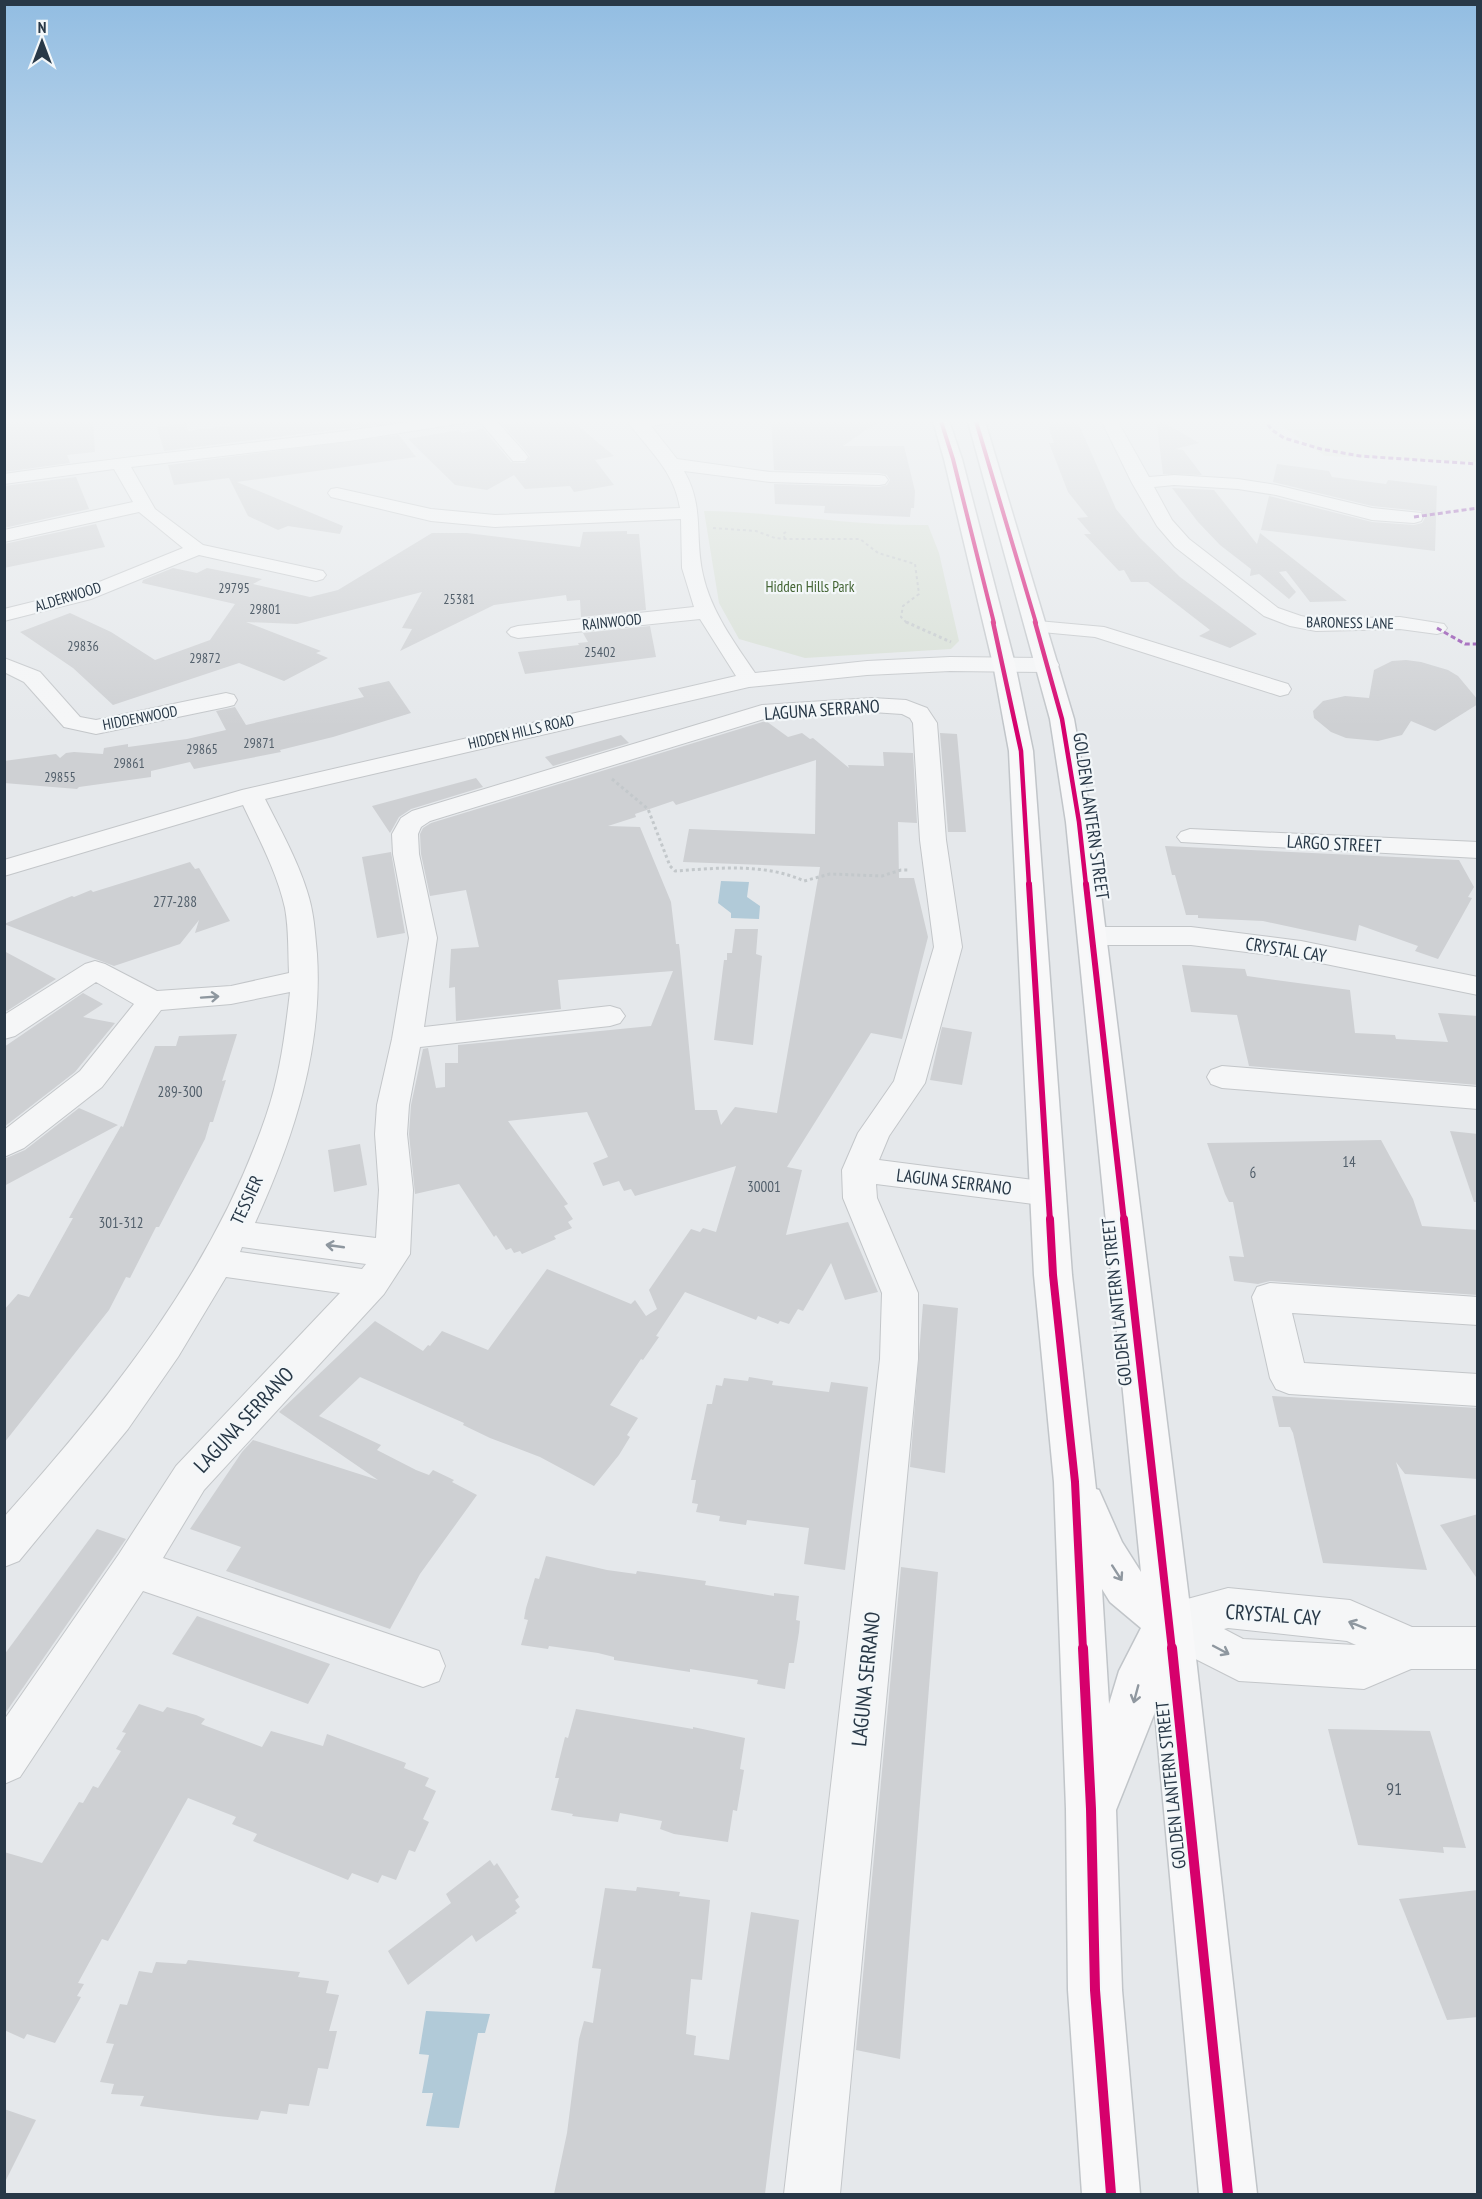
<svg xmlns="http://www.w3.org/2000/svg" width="1482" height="2199" font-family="'PT Sans Narrow',sans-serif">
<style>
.green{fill:#d7dfd5}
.water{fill:#b1cad8}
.building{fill:#ced0d3;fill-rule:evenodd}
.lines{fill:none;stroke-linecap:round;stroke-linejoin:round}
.minor-casing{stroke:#c3c6c9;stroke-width:2}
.major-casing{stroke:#c1c5c9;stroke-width:3}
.path-far1{stroke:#c3c8cb;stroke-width:2;stroke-dasharray:3 3;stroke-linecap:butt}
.path{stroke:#c3c8cb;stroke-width:3;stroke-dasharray:3 3;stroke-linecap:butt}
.minor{fill:#f5f6f7;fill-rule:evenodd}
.major{fill:#f8f8f9;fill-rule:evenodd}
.quiet{stroke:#8e44ad;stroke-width:3;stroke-dasharray:5 3;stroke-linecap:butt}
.cycleway-far4-casing{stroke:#f3f7f9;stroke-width:6}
.cycleway-far3-casing{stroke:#f3f7f9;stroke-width:8}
.cycleway-far2-casing{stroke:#f3f7f9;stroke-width:10}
.cycleway-far1-casing{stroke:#f3f7f9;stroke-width:11}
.cycleway-casing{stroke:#f3f7f9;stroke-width:14}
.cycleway-far4{stroke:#d6006c;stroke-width:4}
.cycleway-far3{stroke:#d6006c;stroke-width:4.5}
.cycleway-far2{stroke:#d6006c;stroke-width:6}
.cycleway-far1{stroke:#d6006c;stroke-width:8}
.cycleway{stroke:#d6006c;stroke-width:10}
.oneway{stroke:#8e979f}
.oneway2{stroke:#9098a0}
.labels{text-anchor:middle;stroke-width:4.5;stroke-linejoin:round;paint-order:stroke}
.far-number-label{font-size:14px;fill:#525f6b}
.far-park-label{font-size:15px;fill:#446534;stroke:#f3f7f9}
.far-street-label{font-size:15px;fill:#283847;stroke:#f3f7f9}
.number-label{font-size:15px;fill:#525f6b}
.street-label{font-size:18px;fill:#283847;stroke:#f3f7f9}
.near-number-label{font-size:18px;fill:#525f6b}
.near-street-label{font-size:21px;fill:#283847;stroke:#f3f7f9}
</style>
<rect width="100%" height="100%" fill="#e5e8eb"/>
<g class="green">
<path d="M1271,418h206v44l-152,-6z"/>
<path d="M704,511c75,1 149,15 224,14l11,28 20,88 -8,8 -146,9 -66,-19 -20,-36z"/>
</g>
<g class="water">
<path d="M721,881l28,1 -2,15 13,9 -1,13 -28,-1v-5l-13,-10z"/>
<path d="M426,2011l64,3 -5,19h-7l-19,95 -33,-2 7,-33h-11l7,-38 -10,-1z"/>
</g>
<g class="building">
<path d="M4,418h89l2,34 -28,3 3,8 -66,9z"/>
<path d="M248,418h137l4,5 -225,28 -7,-24 29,-4 2,8 63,-8z"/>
<path d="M543,418h26l45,38 -19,4 19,25 -40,7 -4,-6 -45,3 -11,-14 -27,15 -32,-5 -47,-46 51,-9 3,3 21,-4 28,33 14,1 5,-7 -27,-31z"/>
<path d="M771,418h113l-41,28h61l11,45 -1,17h-3l-1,9 -86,-4 1,-7 -50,-2 -1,-20 105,3 8,-2 3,-5 -3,-5 -8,-2 -105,-3z"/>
<path d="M1048,418h28l40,91 24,29 40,39 77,57 -27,14 -31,-12 11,-6 -62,-48h-17l-7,-12 -5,1 -35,-37h7l-14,-16 11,-1 -20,-25 -19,-49h5l-6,-17h3z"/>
<path d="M1156,418l43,25 -24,6 8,1 19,25 -39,-1z"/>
<path d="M399,435l17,22 -179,25 106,44 -3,8 -52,-8 -10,4 -30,-14 -19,-38 -55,7 -6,-20z"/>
<path d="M1277,464l52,7 3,6 54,7 2,-4 49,6 -2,65 -174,-21 8,-34 103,26 42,3 8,-2 3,-5 -4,-7 -49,-5 -99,-24z"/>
<path d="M76,477l13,32 -85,19v-42z"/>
<path d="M1172,488l42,2 43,54 3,-11 87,68 -37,1 -24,-31 -7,1 17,20 -7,7 -30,-25 -9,2 1,-7 -31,-24 -22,-23z"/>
<path d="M96,524l9,23 -101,21v-24z"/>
<path d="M627,531v3h12l7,76 -65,7 -1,-17 -13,1 -1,-6 -72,10 -94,46 12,-22 -10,-1 20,-36 -125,32 -51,-2 75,29 -5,2 12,5 -44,23 -45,-18 -126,42 -40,-37 -53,-36 50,-19 41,19 44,28 55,-20 25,-36 -93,-21 1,-3 30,-12 24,5 10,-5 55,11 -9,5 57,13 28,-7 94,-57h35l113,14 3,-15z"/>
<path d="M650,626l6,31 -131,17 -7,-22 61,-7 -1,-2 10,-1 -5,-9z"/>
<path d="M1406,660l15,2 27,8 10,6 20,24v4l-43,27 -24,-10 -9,14 -24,6 -32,-3 -15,-6 -17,-14 -1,-7 10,-10 22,-5 24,2 5,-28 18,-9z"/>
<path d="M389,681l22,32 -78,24 -53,13 1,2 -87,17 -4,-7 -39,9v6l-72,10 -2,2 -73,-6v-22l52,-7 4,4 6,-5 8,-1 29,2 1,-6 24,-4v3l59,-8 39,-9 -10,-19 19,-4 11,18 118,-28 -6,-9z"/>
<path d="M766,721l22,16 14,-4 8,6 3,-1 36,30 -1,-3 36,1 -1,-14 30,1 4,70 -19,-1 1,56h15l14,59 -26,102 -31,-6 -84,134 15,3 -16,65 62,-13 30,70 -33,8 -14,-37 -28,48 -5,-2 -9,15 -9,-3 -2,3 -20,-8 -2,4 -71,-28 -29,44 3,1 -16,23 -2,-1 -31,46 28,13 -11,17 3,2 -11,18 -25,31 -54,-29 -50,-19 -27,-13 1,-2 -104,-46 -41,39 62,29 -4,5 39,20 13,5 4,-5 21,10 -2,2 25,13 -57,79 -30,55 -164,-58 15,-24 -51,-18 52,-77 11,-12 125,40 -99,-68 96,-91 48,30 5,-6 2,1 12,-15 46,19 59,-81 84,35 4,-4 11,16 11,-7 -8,-19 42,-61 9,3 3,-4 13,4 20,-66 -101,30 -4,-7 -7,2 -5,-10 -16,5 -10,-23 15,-6 -21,-45 -79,9 60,83 -4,2 9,13 -5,3 4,6 -18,8 2,3 -34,15 -2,-3 -6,2 -3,-5 -5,2 -10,-15 -2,2 -35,-53 -44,10 -6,-60 2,-29 12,-56 5,-1 8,40 9,-1v-24h13v-18l193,-19 22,-55 -115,9 3,29 -105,12 -1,-34 -6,1 2,-39 28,-2 -13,-57 -36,6 -9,-42 -1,-20 3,-6 8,-5zM816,760l-1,74 -126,-5 -6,33 137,5 -43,246 -42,-6 -14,18 -4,-15h-22l-15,-158 -1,-8h-3l-5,-42 -31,-75 -32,-1 28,-9 -1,-3 38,-13 3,4z"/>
<path d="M940,733l17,1 9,98h-18z"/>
<path d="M621,735l8,8 -76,23 -8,-9z"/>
<path d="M476,778l7,9 -72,22 -12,8 -9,16 -18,-27z"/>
<path d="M1165,846l294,14 15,27 -6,10 4,1 -11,20 -23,41 -23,-8 3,-5 -59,-21 -3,16 -93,-20 -65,-3v-3h-12l-11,-40h-3z"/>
<path d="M391,852l14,81 -28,5 -15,-81z"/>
<path d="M190,862l5,7 4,-1 31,53 -35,12 4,-13 -19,24 -66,22 -110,-42 68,-28 2,1 17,-7 2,2z"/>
<path d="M735,929h23l-2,25 6,2 -9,89 -39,-5 10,-80h3v-7h5z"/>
<path d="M4,951l52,28 -49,32 -3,-2z"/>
<path d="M1182,965l63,4 2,7 103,14 5,43 40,2 1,4 52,3 -10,-29 40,3v69l-229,-19 -12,-51 -46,-3z"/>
<path d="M83,993l20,11 -20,13 32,6 -40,49 -71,55v-80z"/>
<path d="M942,1027l30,5 -10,53 -32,-5z"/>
<path d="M237,1034l-15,47 4,-1 -13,42h-3l-5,17 -46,88h-3l-26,51 -4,-1 -17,33 -105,133v-133l14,-16 11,3 44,-79h-4l19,-34 33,-58 2,1 32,-81h21l3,-10z"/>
<path d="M79,1108l39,17 -114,61v-27l21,-9z"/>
<path d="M1450,1131l28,3v68h-4z"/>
<path d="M1381,1140l32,59 9,27 56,4v65l-208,-14 -12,3 -24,-3 -5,-25 15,1 -11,-55h-4l-4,-8 -18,-51z"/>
<path d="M360,1144l7,41 -33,7 -6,-42z"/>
<path d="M923,1304l35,4 -13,165 -35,-6z"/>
<path d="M749,1377l24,4 -1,4 57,7 2,-10 37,5 -23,183 -41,-6 5,-36 -62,-8 -1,5 -27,-4 1,-5 -24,-4 2,-8 -6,-1 4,-23h-5l16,-76h5l4,-19 6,1 2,-8 24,3z"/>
<path d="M1272,1396l206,12v71l-73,-5 -9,-12 31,108 -104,-7 -30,-130 -3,-6h-11z"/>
<path d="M1478,1514v66l-38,-55z"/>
<path d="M97,1529l29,10 -122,176v-60z"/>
<path d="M546,1556l61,14 29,4 1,-3 69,10 -1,4 51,8 18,3v-3l25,3 -3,24 4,1 -1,11 -5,31h-5l-4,26 -28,-5 1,-4 -18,-3 -50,-8v3l-76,-12v-3l-16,-4 -49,-7 -1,3 -27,-4 7,-25 -4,-1 2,-11 9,-30 4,1z"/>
<path d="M901,1567l37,5 -38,487 -44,-9z"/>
<path d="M197,1616l133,48 -22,40 -136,-50z"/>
<path d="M139,1704l24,8 4,-5 29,8 9,4 -4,5 61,23 9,-16 52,15 4,-12 79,29 -2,5 25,10 -4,8 11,5 -13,28 6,3 -14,30 -6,-2 -13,30 -14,-5 -4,8 -26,-10 -4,7 -95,-39 4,-7 -25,-10 4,-7 -48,-19 -80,143 -6,-2 -24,44 6,1 -7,12 4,1 -26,46 -28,-9 -3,5 -20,-9v-178l38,11 37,-61 4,1 10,-17 5,2 23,-37 -5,-2 10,-16 -4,-1z"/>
<path d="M576,1709l117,20v-2l52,11 -5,31 4,1 -7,41 -4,-1 -5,32 -54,-8 -14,-5 2,-8 -42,-8 -2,9 -46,-6 1,-2 -22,-4 8,-32h-4l4,-17 6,-24 3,1z"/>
<path d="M1328,1729l102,2 36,117 -23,-1 1,6 -86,-8z"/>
<path d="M490,1860l4,6 3,-3 22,34 -4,3 5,7 -5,4 2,2 -41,29 -4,-7 -64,50 -20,-34 63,-48 -5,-9z"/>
<path d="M637,1887l43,5 -1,4 31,4 -8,80 -11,-1 -5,55 10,2 -2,19 35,5 22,-148 48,8 -34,274h-211l13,-61 12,-94 5,-18 9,2 8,-54 -9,-1 13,-80 31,3z"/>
<path d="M1478,1890v127l-31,3 -48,-121z"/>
<path d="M188,1960l112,12 -2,5 31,4 -3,12 13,2 -10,36h8l-9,38 -10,-1 -9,38 -20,-2 -2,10 -26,-3 -3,9 -40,-4 -78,-10 4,-10 -33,-2 3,-10 -14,-2 14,-38 -8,-1 14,-39 7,1 12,-34 13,2 4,-11 30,2z"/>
<path d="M4,2109l32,11 -32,64z"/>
</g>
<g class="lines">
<defs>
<g id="minor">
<path d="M434,418h37l-8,5 -114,18 -218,26 24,42 48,36 120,26 3,4 -3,4 -7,2 -117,-26 -108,44 -87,22v-12l73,-18 106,-43 -44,-36 -135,30v-12l129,-28 -19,-33 -110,15v-10c143,-21 287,-33 430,-56z"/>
<path d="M477,418h17l31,35 3,4 -3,4h-12z"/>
<path d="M625,418h62l-2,3 -34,5 26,33 93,13 109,3 6,1 3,4 -3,4 -6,1 -109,-3 -86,-11c21,36 10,66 19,104 8,36 31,67 52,98l112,-12 83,-4 98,1 8,2 3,5 -3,5 -8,2 -98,-1 -83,4 -118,12 -484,112c15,30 32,60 42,92 7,21 8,42 10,63 6,95 -23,183 -62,269l121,15 3,-48 -4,-56 2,-29 15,-66 17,-101 -16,-84 -1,-20 9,-16 11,-7 350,-106 110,-7 34,2 21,8 10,15 9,117 16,107 -37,136 -36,53 -10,24 170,22 12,3 5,9 -5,9 -12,3 -173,-22 1,14 41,95v66l-78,835h-56l96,-835 2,-66 -39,-95 -1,-28 16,-37 36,-52 40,-134 -14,-107 -7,-117 -3,-5 -8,-4 -30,-2 -108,7 -334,102 -9,6 -3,7 1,20 18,84 -13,89 186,-21 10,3 5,7 -5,7 -10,3 -190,21 -11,58 -2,29 6,56 -3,64 -26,40 -180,196 -41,68 276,93 6,15 -6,15 -16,6 -280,-96 -123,186 -16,7v-64l115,-166 57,-88 164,-173 -114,-16 -48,80 -50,72 -109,132 -15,6v-50c108,-121 209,-246 262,-401 14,-40 19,-82 24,-124l-59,12 -70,6 -59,77 -78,61 -20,9v-27l76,-59 54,-67 -38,-22 -81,54 -11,3v-24l81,-51 10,-3 10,3 52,27 74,-5 58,-13c-1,-21 0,-43 -4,-65 -8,-36 -26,-69 -42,-103l-239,71v-16l238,-70 494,-114 -36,-57 -182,19 -7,-2 -4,-4 4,-4 7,-2 176,-19 -12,-39 -1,-49 -186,8 -64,-6 -100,-24 -3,-4 3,-4 6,-1 94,21 64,6 185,-7c-6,-39 -34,-60 -55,-90zM242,1247l124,17 -4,5 -122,-17z"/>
<path d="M1100,418h16l33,59 25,-2 64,4 38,6 96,23 49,5 2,4 -2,4 -7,2 -42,-3 -96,-25 -38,-6 -64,-4 -20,2 18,33 17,19 89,69 23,8 15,3 84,-2 44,7 3,4 -3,4 -7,2 -37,-5 -84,2 -26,-5 -26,-10 -89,-69 -18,-21 -25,-43z"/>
<path d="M1038,621l66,6 184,57 3,5 -3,5 -8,2 -185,-59 -64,-6 -3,-4 3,-4z"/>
<path d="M4,658l36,14 40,45 16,3 130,-27 8,2 3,5 -3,5 -8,2 -130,27 -32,-7 -40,-45 -20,-10z"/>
<path d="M1190,829l288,13v16l-297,-16 -4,-5 4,-5z"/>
<path d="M1092,927h99l110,14 177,36v18l-177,-36 -110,-14h-99l-10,-3 -4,-6 4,-6z"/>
<path d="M1222,1066l256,21v22l-256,-21 -11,-4 -4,-7 4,-7z"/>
<path d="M1270,1283l208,14v28l-186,-12 12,50 174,11v32l-189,-12 -13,-5 -6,-11 -18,-81 5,-10z"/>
<path d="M1228,1588l122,12 62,27h66v42h-67l-47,20 -125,-8 -85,-43 -7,-15 7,-15zM1228,1628l119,13 9,4 -113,-6 -19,-10z"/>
</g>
<path id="major" d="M932,418h16l14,41 53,205 18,87 39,524 24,214 3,1 23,52 19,30 -75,-750 -16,-103 -83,-301h17l90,301 18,103 100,801 65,571h-58l-44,-482 -39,98 6,180 18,204h-58l-14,-204 -2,-181 -12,-327 -20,-207 -25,-524 -16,-87 -49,-205zM1102,1589l8,13 31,26 -22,43 -10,33z"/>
</defs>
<use href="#minor" class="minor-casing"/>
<use href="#major" class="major-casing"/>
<g class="path-far1">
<path d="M713,528l43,3 19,7 13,1h72l18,14 37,11 4,30 -16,12 -2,11 6,6"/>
<path d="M785,539l-2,-5 3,-2"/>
</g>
<g class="path">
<path d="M906,622l45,20"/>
<path d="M612,779l36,30 22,57 5,5c43,-3 90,-8 129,10l26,-7 52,2 19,-6h9"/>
</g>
<use href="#minor" class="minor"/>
<use href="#major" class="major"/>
<g class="quiet">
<path d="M1263,418l9,12 12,8 37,11 39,7 118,8"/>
<path d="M1414,517l64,-9"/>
<path d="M1437,628l28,16h13"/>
</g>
<defs>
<g id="cycleway-far4">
<path d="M940,418l13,41 41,164"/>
<path d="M975,418l61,205"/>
</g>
<g id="cycleway-far3">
<path d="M993,622l28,129 8,134"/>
<path d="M1035,622l27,97 17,103 7,63"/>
</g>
<g id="cycleway-far2">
<path d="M1029,884l21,337"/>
<path d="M1086,884l38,337"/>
</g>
<g id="cycleway-far1">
<path d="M1050,1219l3,56 22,207 8,168"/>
<path d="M1124,1219l48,431"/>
</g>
<g id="cycleway">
<path d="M1083,1648l8,161 4,181 16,204"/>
<path d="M1172,1648l56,546"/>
</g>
</defs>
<use href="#cycleway-far4" class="cycleway-far4-casing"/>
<use href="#cycleway-far3" class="cycleway-far3-casing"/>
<use href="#cycleway-far2" class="cycleway-far2-casing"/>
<use href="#cycleway-far1" class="cycleway-far1-casing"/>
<use href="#cycleway" class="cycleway-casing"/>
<use href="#cycleway-far4" class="cycleway-far4"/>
<use href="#cycleway-far3" class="cycleway-far3"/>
<use href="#cycleway-far2" class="cycleway-far2"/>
<use href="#cycleway-far1" class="cycleway-far1"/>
<use href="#cycleway" class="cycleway"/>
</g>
<defs><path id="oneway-shaft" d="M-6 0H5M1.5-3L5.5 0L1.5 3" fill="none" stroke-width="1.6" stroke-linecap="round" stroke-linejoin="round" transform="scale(1.5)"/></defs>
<g class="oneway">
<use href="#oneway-shaft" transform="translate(210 997) rotate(-4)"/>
<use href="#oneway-shaft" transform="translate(335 1246) rotate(-172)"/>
<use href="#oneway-shaft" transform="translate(1357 1625) rotate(-158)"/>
<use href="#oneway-shaft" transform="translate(1221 1650) rotate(28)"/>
</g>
<g class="oneway2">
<use href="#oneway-shaft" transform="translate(1117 1573) rotate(57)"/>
<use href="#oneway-shaft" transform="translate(1136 1694) rotate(105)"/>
</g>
<linearGradient id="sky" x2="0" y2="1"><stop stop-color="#92bde2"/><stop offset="0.58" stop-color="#f3f5f6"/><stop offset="1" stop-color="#f3f5f6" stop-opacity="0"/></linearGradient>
<rect width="1482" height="726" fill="url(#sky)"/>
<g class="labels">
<g class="far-number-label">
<text x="234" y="593">29795</text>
<text x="459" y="604">25381</text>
<text x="265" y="614">29801</text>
<text x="83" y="651">29836</text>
<text x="600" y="657">25402</text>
<text x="205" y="663">29872</text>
<text x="259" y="748">29871</text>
<text x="202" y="754">29865</text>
<text x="129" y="768">29861</text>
<text x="60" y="782">29855</text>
</g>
<g class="far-park-label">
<text x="810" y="592">Hidden Hills Park</text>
</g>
<g class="far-street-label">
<text transform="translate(68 597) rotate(-17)" y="5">ALDERWOOD</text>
<text transform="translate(612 622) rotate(-6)" y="5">RAINWOOD</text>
<text transform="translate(1350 623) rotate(1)" y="5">BARONESS LANE</text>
<text transform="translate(140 718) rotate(-11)" y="5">HIDDENWOOD</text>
<text transform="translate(521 732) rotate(-13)" y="5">HIDDEN HILLS ROAD</text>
</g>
<g class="number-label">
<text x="175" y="907">277-288</text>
<text x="180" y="1097">289-300</text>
<text x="1349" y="1167">14</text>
<text x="1253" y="1178">6</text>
<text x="764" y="1192">30001</text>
<text x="121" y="1228">301-312</text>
</g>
<g class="street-label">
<text transform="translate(822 710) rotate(-4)" y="6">LAGUNA SERRANO</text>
<text transform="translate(1091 816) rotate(82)" y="6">GOLDEN LANTERN STREET</text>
<text transform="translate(1334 844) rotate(3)" y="6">LARGO STREET</text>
<text transform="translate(1286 950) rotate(9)" y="6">CRYSTAL CAY</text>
<text transform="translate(954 1182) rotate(7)" y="6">LAGUNA SERRANO</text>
<text transform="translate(247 1200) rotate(-65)" y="6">TESSIER</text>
<text transform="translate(1117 1302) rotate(-96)" y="6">GOLDEN LANTERN STREET</text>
<text transform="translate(1171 1785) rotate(-96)" y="6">GOLDEN LANTERN STREET</text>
</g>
<g class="near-number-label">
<text x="1394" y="1795">91</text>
</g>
<g class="near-street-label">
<text transform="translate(244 1420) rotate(-47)" y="7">LAGUNA SERRANO</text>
<text transform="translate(1273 1615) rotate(4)" y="7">CRYSTAL CAY</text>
<text transform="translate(866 1679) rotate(-84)" y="7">LAGUNA SERRANO</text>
</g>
</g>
<rect width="1482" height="2199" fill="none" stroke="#283847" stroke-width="12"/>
<g transform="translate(42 42)" stroke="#f3f7f9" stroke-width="4.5" paint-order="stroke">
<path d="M0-4.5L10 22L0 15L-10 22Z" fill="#283847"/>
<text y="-9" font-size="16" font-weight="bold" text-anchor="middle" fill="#283847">N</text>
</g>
</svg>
